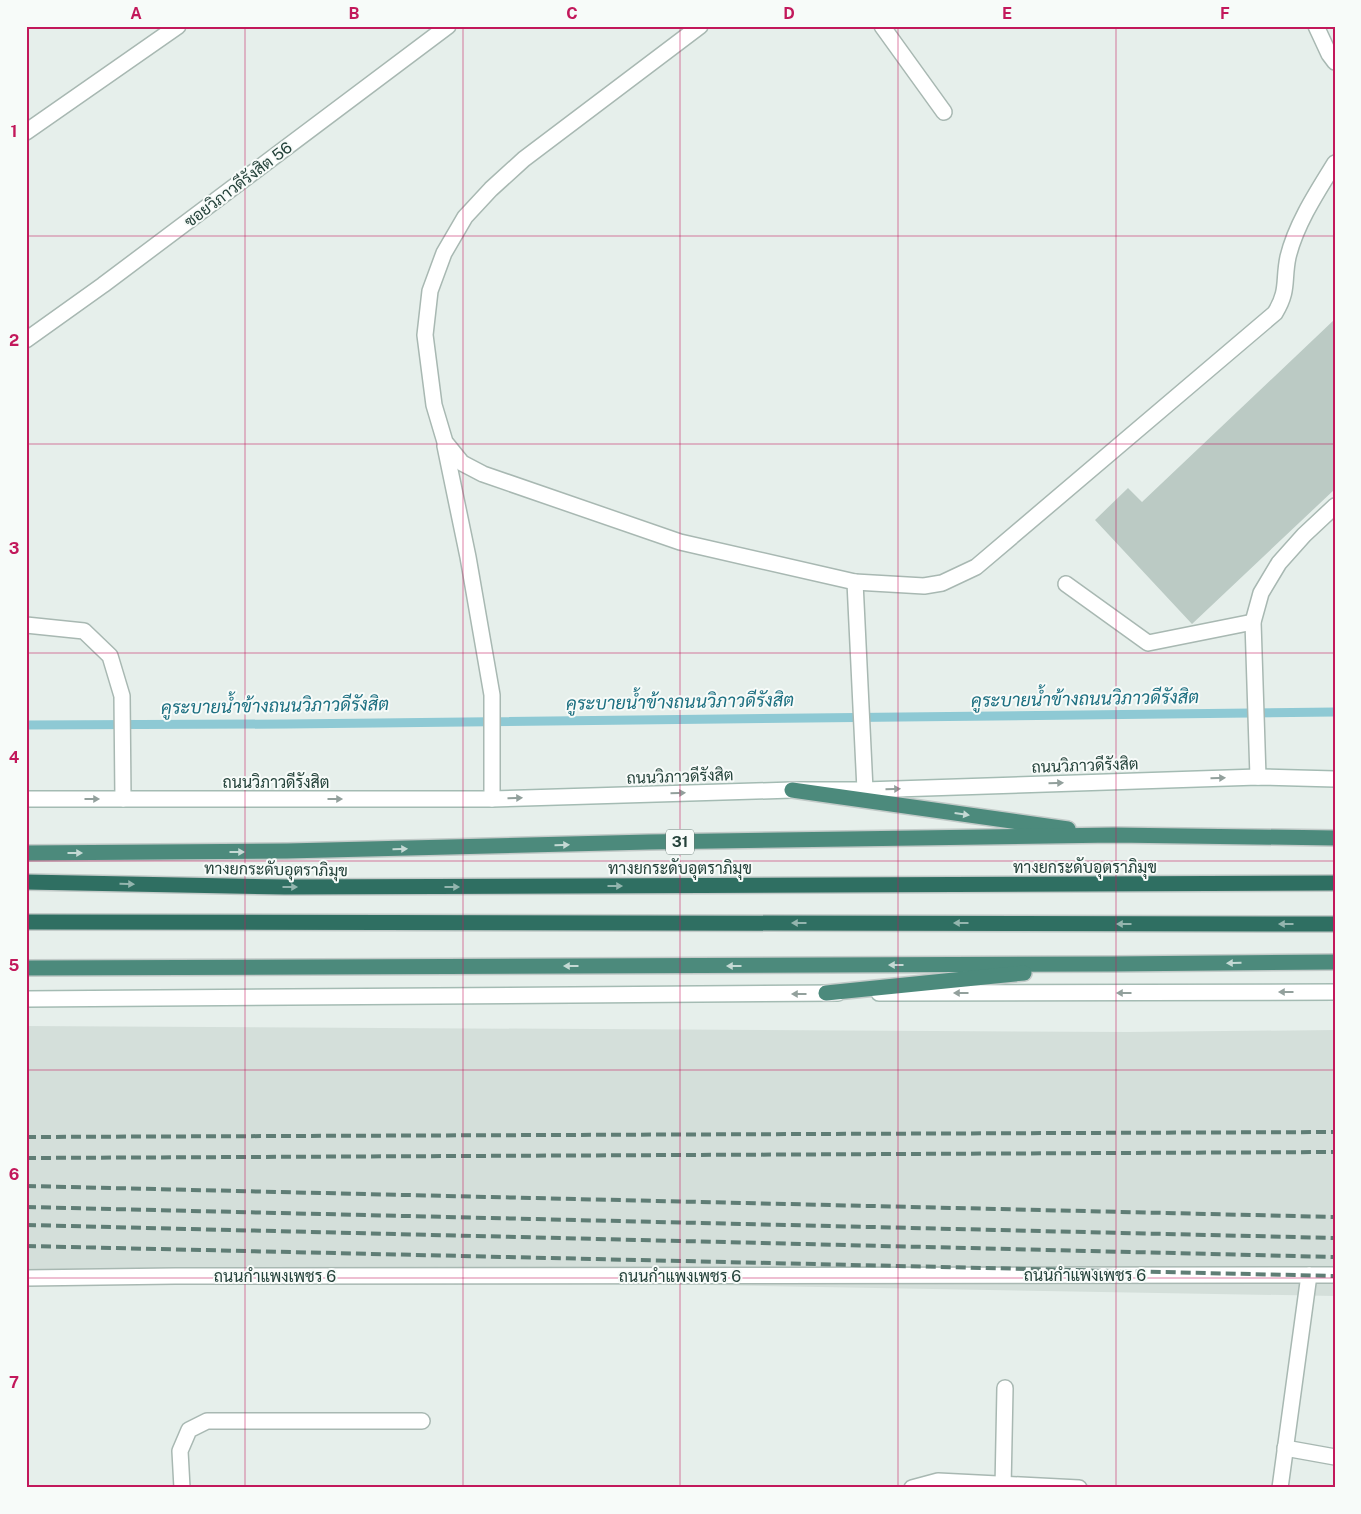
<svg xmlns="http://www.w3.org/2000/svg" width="1361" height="1514" font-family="'Public Sans',Sarabun,sans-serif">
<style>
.built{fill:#d4dfda}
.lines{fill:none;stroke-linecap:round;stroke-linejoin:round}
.stream{stroke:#8ec9d4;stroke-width:9}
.building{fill:#bbcac4}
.service-casing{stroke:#a8b8b2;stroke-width:18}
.minor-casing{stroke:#a8b8b2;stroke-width:18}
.tertiary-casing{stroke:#a8b8b2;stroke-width:18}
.secondary-casing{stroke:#a4bbb3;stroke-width:18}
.trunk-casing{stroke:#c2cac8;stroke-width:18}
.motorway-casing{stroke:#c2cac8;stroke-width:18}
.service{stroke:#fff;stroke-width:15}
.minor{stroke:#fff;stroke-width:15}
.tertiary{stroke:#fff;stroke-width:15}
.secondary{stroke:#fff;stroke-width:15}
.trunk{stroke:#4c8a7c;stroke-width:15}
.motorway{stroke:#2f6f62;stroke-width:15}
.rail{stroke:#5f7d75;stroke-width:4;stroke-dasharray:10 5;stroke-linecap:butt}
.oneway{fill:#92a09c}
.oneway2{fill:#c4d9d4}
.oneway3{fill:#93b5ae}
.grid{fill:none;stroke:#c2185b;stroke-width:1;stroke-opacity:0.55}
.labels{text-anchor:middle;stroke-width:4;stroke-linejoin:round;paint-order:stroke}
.shield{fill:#f7fbf9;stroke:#637a73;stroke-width:1}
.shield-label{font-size:15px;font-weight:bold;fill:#24423a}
.street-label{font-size:16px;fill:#24423a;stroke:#f7fbf9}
.water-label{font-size:18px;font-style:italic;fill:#1c6f80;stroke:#f7fbf9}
.neatline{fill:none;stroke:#c2185b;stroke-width:2}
.grid-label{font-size:16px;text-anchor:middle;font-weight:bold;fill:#c2185b}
</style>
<rect width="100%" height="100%" fill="#e6efeb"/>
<path class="built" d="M26,1026l1102,6 207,-2v266l-1309,-23z"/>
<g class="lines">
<path class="stream" d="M26,725l261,-1 1048,-12"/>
</g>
<path class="building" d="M1335,319v170l-143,135 -97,-104 33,-32 14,14z"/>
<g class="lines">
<defs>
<g id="service">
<path d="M700,26l-176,133 -33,30 -26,28 -21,36 -14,38 -5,44 9,70 11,37 17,21 21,11 197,68 175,40 10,208"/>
<path d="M882,26l62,86"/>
<path d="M1316,26l13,28 6,8"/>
<path d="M445,446l23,111 24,138v104"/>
<path d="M855,582l69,4 18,-3 34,-16 299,-254c14,-23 8,-32 13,-56 8,-33 29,-65 47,-94"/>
<path d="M1066,584l82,59 105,-21"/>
<path d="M26,625l58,6 26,25 12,40 1,103"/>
<path d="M1258,777l-5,-155 8,-29 18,-30 25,-28 31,-29"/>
<path d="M182,1488l-2,-37 9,-21 18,-9h215"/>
</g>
<g id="minor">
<path d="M26,132l152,-106"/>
<path d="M26,340l77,-55 345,-259"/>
<path d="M1285,1448l50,9"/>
<path d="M912,1488l26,-7 141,7"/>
<path d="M1003,1488l2,-100"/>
<path d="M1280,1488l29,-213"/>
</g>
<path id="tertiary" d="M26,1278l149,-2 1160,-1"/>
<g id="secondary">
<path d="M26,799h466l300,-9h73l393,-13 77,2"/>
<path d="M879,993l456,-1"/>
<path d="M26,999l812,-6"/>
</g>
<g id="trunk">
<path d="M792,790l276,39"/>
<path d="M26,853l261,-2 362,-9 465,-7 221,3"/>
<path d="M26,968l1086,-4 223,-2"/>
<path d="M826,993l198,-20"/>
</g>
<g id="motorway">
<path d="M26,882l259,5 1050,-4"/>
<path d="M26,922l1309,2"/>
</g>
</defs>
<use href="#service" class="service-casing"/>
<use href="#minor" class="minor-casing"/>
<use href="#tertiary" class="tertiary-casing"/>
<use href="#secondary" class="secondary-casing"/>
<use href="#trunk" class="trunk-casing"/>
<use href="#motorway" class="motorway-casing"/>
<use href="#service" class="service"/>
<use href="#minor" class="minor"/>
<use href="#tertiary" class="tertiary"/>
<use href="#secondary" class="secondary"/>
<use href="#trunk" class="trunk"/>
<use href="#motorway" class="motorway"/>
<g class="rail">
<path d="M26,1137l1309,-5"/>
<path d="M26,1158l1309,-6"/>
<path d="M26,1186l1309,31"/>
<path d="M26,1207l1309,31"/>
<path d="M26,1225l1309,32"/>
<path d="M26,1246l1309,30"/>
</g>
</g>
<defs><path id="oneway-solid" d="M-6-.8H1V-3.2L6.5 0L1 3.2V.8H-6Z" transform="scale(1.25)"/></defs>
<g class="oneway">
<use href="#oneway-solid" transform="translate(1218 778) rotate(-2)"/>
<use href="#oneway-solid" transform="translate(1056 783) rotate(-2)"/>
<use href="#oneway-solid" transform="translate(893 789) rotate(-2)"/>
<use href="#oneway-solid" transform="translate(678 793) rotate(-2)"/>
<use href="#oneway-solid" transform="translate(515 798) rotate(-2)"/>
<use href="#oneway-solid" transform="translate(92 799)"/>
<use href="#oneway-solid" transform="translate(335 799)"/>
<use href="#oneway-solid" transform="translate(1286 992) rotate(180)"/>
<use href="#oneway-solid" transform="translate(961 993) rotate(180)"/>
<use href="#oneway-solid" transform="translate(1124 993) rotate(180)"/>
<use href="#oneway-solid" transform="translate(799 994) rotate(180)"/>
</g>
<g class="oneway2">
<use href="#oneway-solid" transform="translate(962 814) rotate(8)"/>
<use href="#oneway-solid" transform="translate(562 845) rotate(-1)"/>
<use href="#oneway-solid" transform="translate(400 849) rotate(-1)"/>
<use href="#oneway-solid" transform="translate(237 852)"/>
<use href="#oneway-solid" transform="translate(75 853)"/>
<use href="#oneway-solid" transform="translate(1234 963) rotate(179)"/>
<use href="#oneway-solid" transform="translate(896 965) rotate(180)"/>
<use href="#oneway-solid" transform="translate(571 966) rotate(180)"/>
<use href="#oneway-solid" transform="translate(734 966) rotate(180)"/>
</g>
<g class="oneway3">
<use href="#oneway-solid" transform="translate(127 884) rotate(1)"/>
<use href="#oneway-solid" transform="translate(615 886)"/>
<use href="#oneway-solid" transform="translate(290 887)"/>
<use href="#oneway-solid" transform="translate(452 887)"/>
<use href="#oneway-solid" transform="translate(799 923) rotate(-180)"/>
<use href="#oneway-solid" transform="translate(961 923) rotate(-180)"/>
<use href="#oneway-solid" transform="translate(1124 924) rotate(-180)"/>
<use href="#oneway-solid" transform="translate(1286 924) rotate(-180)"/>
</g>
<path class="grid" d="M245,26v1462M463,26v1462M680,26v1462M898,26v1462M1116,26v1462M26,236h1309M26,444h1309M26,653h1309M26,861h1309M26,1070h1309M26,1278h1309"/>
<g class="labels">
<rect class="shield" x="666" y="829.5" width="28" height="25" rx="4"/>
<g class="shield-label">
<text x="680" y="847">31</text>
</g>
<g class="street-label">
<text transform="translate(238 184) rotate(-37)" y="6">ซอยวิภาวดีรังสิต 56</text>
<text transform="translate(1085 765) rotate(-2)" y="6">ถนนวิภาวดีรังสิต</text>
<text transform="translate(680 776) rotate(-2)" y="6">ถนนวิภาวดีรังสิต</text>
<text x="276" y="788">ถนนวิภาวดีรังสิต</text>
<text x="1085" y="873">ทางยกระดับอุตราภิมุข</text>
<text x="680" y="874">ทางยกระดับอุตราภิมุข</text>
<text transform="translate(276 869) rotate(1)" y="6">ทางยกระดับอุตราภิมุข</text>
<text x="1085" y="1281">ถนนกำแพงเพชร 6</text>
<text x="275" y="1282">ถนนกำแพงเพชร 6</text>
<text x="680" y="1282">ถนนกำแพงเพชร 6</text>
</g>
<g class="water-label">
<text transform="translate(1085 699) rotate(-1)" y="6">คูระบายน้ำข้างถนนวิภาวดีรังสิต</text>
<text transform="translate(680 702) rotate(-1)" y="6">คูระบายน้ำข้างถนนวิภาวดีรังสิต</text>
<text transform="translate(275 706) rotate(-1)" y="6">คูระบายน้ำข้างถนนวิภาวดีรังสิต</text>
</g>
</g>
<rect width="1361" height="1514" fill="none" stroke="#f7fbf9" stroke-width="55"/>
<rect x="28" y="28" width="1306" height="1458" class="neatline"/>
<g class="grid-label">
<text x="136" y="19">A</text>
<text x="354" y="19">B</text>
<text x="572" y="19">C</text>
<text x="789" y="19">D</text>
<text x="1007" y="19">E</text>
<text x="1225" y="19">F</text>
<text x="14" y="137">1</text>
<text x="14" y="346">2</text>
<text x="14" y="554">3</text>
<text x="14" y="763">4</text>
<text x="14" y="971">5</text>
<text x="14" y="1180">6</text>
<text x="14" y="1388">7</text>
</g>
</svg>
